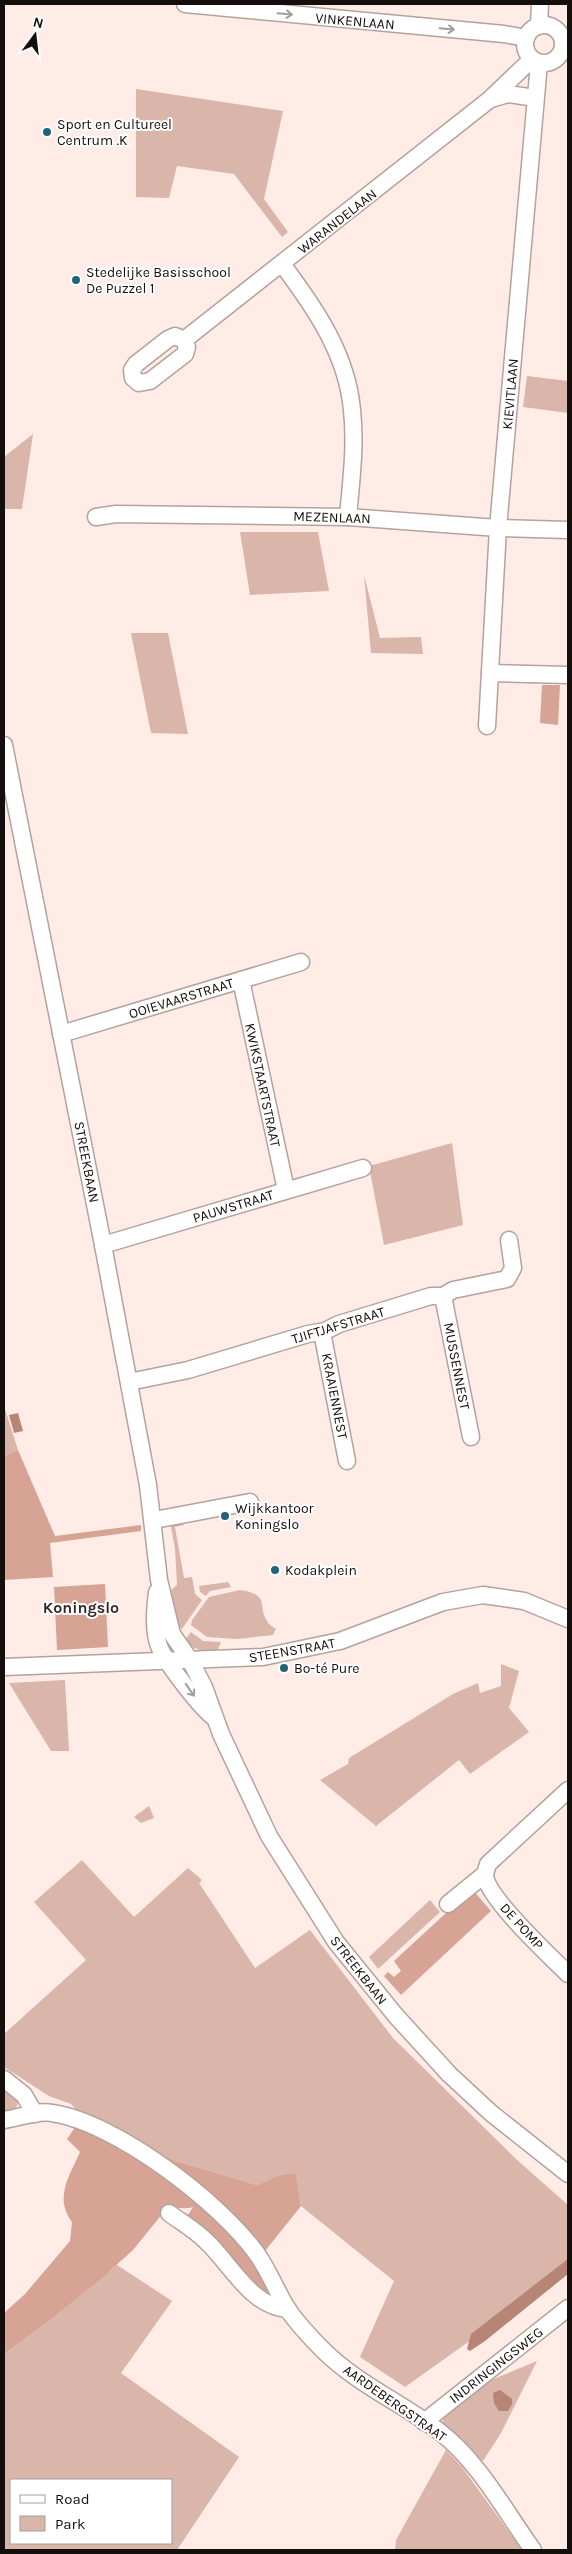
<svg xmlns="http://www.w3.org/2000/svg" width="572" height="2554" font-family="Karla,sans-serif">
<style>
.green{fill:#d9b5aa;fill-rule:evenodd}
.forest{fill:#d7a394}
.water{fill:#b78576}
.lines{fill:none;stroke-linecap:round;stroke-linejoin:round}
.minor-casing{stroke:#b4a29d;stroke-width:19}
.minor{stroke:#fff;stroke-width:16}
.oneway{stroke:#a19f9e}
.poi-dot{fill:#1f6575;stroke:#fff;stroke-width:2}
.labels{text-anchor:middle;stroke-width:4;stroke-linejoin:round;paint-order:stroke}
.street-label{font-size:14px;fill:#140e0c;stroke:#fff}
.poi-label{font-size:14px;fill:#140e0c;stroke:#fff;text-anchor:start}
.quarter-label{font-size:16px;font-weight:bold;fill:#362925;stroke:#fff}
</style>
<rect width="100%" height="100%" fill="#ffece7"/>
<g class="green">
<path d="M136,89l147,22 -19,88 24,33 -6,5 -48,-63 -57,-8 -8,32 -33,-1z"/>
<path d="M527,376l41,5v32l-45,-6z"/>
<path d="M33,434l-11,75h-18v-52z"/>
<path d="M240,532h78l11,59 -79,4z"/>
<path d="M364,575l16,63 41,-1 2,17 -52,-1z"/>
<path d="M131,633h37l20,101 -37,-1z"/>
<path d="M452,1143l11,82 -79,20 -15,-79z"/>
<path d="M4,1406l14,44 -14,6z"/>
<path d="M183,1522l1,3 -9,2 9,51 8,-1 3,17 7,6 -20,29 -3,-3 -8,-36 6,-5 -2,-36 -4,-22v-4z"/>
<path d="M228,1582l3,5 -21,4 -4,5 -6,-4 -1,-6z"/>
<path d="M240,1590c31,5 17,15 27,31 1,3 6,6 9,8l-3,6 -36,4 -30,-2 -16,-12 1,-5 17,-23z"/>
<path d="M191,1632l12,9 18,1 -4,10c-13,-1 -24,-1 -32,-12z"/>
<path d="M501,1664l18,7 -10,37 20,24 -59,42 -11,-14 -83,66 -56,-46 28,-16 1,-6 104,-64 25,-11 2,10 21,-7z"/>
<path d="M65,1680l4,71h-18l-42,-68z"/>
<path d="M149,1806l5,12 -13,5 -7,-6z"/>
<path d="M82,1860l52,57 54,-49 14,12 -3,3 56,85 55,-38 83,108 123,121 52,46v66l-163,116 -45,-30 34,-76 -93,-75 -5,-33 -17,2 -22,10 -81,-24 -94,-44 -11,-13 -22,-8 -45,-29v-33l82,-74 -52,-58z"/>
<path d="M430,1900l10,12 -62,57 -9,-12z"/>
<path d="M4,2088l14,14 -2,6 -12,4z"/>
<path d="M117,2265l55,36 -51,72 118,84 -62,93h-173v-196l45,-33zM11,2480h160v63h-160z"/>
<path d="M537,2361l-36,72 -18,28 -41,-36 2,-11 45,-33z"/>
<path d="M446,2450l16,17 60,83h-127l1,-10z"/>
</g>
<g class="forest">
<path d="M542,685h18l-2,40 -18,-2z"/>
<path d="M18,1450l37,86 86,-11v6l-91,12 3,34 -49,3v-124z"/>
<path d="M105,1584l3,63 -51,3 -3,-63z"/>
<path d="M472,1889l19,22 -90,84 -17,-19 4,-4 6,5 7,-6 -7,-10z"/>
<path d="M82,2117l94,44 81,24 22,-10 17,-2 5,33 -36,45v22l9,30 -89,-83 8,-13c-9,3 -17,-1 -26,1l-34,42 -31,28 -53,43 -45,33v-41l21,-19 45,-53 2,-19c-18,-24 -3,-45 8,-70l-13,-13z"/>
</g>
<g class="water">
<path d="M18,1413l5,18 -9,2 -5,-18z"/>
<path d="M568,2259v15l-83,67 -15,10 -3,-2 4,-15z"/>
<path d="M500,2390l12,9v5l-4,7h-9l-5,-8 -1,-10z"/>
</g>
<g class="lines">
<defs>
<g id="minor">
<path d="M185,4l319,30 22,4"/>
<circle cx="544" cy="44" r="19"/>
<path d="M539,26l1,-22"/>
<path d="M491,99l17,-5 27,4"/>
<path d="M282,264c33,44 65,90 70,146 4,36 -1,72 -4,107"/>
<path d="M184,340l3,7 -2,7 -35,27 -11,2 -6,-5 -1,-8 4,-6 32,-25 7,-3 9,4 305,-240 43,-41"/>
<path d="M96,517l20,-3 232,3 150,11 70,2"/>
<path d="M490,673l78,2"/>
<path d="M487,726l11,-198 41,-465"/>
<path d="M4,745l99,500 45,240 11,95 13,54 18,26 14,27 17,47 48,102 67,106 60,74 53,58 42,39 77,61"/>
<path d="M241,980l45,210"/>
<path d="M61,1034l240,-72"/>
<path d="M103,1245l260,-77"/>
<path d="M443,1296l28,141"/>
<path d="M322,1332l25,129"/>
<path d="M129,1382l59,-12 120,-36 17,-3 14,-7 92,-28h12l10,-6 54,-11 6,-11 -4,-28"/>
<path d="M154,1520l96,-18"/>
<path d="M157,1592c-2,17 -4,38 2,54 6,16 40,59 53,70"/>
<path d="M4,1667l259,-10 77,-16 103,-39 40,-7 41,6 44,18"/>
<path d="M485,1874c0,22 66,83 83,100"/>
<path d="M448,1904l37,-30 3,-10 80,-74"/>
<path d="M4,2079l20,16 11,19"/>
<path d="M4,2120c15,-2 33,-10 48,-7 63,9 168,89 205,141 12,17 20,38 31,56 10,14 23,28 35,40 34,34 79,53 117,82 39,30 65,79 93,118"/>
<path d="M169,2213c12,9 26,17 37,28 25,23 45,66 82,68"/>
<path d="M424,2422l144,-114"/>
</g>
</defs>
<use href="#minor" class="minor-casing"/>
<use href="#minor" class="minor"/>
</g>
<defs><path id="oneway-shaft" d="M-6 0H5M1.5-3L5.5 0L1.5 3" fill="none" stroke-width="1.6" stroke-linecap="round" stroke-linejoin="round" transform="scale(1.25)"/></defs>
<g class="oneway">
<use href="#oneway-shaft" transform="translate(285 14) rotate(5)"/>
<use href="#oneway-shaft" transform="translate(447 29) rotate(5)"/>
<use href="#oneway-shaft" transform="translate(190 1690) rotate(55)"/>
</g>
<g class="poi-dot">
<circle cx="47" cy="132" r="5"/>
<circle cx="76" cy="280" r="5"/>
<circle cx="225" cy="1516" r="5"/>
<circle cx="275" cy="1570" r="5"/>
<circle cx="284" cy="1668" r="5"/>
</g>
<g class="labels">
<g class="street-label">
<text transform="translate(355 21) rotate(5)" y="5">VINKENLAAN</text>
<text transform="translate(337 221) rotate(-38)" y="5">WARANDELAAN</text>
<text transform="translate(510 394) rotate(-85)" y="5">KIEVITLAAN</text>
<text transform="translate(332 517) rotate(2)" y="5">MEZENLAAN</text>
<text transform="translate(181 998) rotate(-17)" y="5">OOIEVAARSTRAAT</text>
<text transform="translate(263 1085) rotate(78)" y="5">KWIKSTAARTSTRAAT</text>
<text transform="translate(87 1162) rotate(79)" y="5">STREEKBAAN</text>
<text transform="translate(233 1206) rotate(-17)" y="5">PAUWSTRAAT</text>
<text transform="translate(338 1325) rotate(-17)" y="5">TJIFTJAFSTRAAT</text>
<text transform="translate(457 1366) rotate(79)" y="5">MUSSENNEST</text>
<text transform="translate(335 1396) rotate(79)" y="5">KRAAIENNEST</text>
<text transform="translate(292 1650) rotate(-10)" y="5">STEENSTRAAT</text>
<text transform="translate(522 1926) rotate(48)" y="5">DE POMP</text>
<text transform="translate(359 1970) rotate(52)" y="5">STREEKBAAN</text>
<text transform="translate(496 2365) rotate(-38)" y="5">INDRINGINGSWEG</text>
<text transform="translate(395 2403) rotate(35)" y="5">AARDEBERGSTRAAT</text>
</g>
<g class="poi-label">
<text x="57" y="129">Sport en Cultureel<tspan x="57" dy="16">Centrum .K</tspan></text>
<text x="86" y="277">Stedelijke Basisschool<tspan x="86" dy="16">De Puzzel 1</tspan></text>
<text x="235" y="1513">Wijkkantoor<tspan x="235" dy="16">Koningslo</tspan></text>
<text x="285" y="1575">Kodakplein</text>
<text x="294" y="1673">Bo-té Pure</text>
</g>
<g class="quarter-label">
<text x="81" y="1613">Koningslo</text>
</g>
</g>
<rect width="572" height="2554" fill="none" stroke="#140e0c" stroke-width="10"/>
<rect x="10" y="2479" width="162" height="65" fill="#ffffff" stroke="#a19f9e"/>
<rect x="20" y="2495" width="25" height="8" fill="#ffffff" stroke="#a19f9e"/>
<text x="55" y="2504" font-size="15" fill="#140e0c">Road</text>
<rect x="20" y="2516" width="25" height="15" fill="#d9b5aa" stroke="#a19f9e"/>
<text x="55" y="2529" font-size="15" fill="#140e0c">Park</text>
<g transform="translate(35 35) rotate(15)" stroke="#ffffff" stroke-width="4" paint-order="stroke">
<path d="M0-4L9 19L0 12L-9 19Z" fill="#140e0c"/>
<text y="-8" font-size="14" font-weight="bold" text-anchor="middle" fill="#140e0c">N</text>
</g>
</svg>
